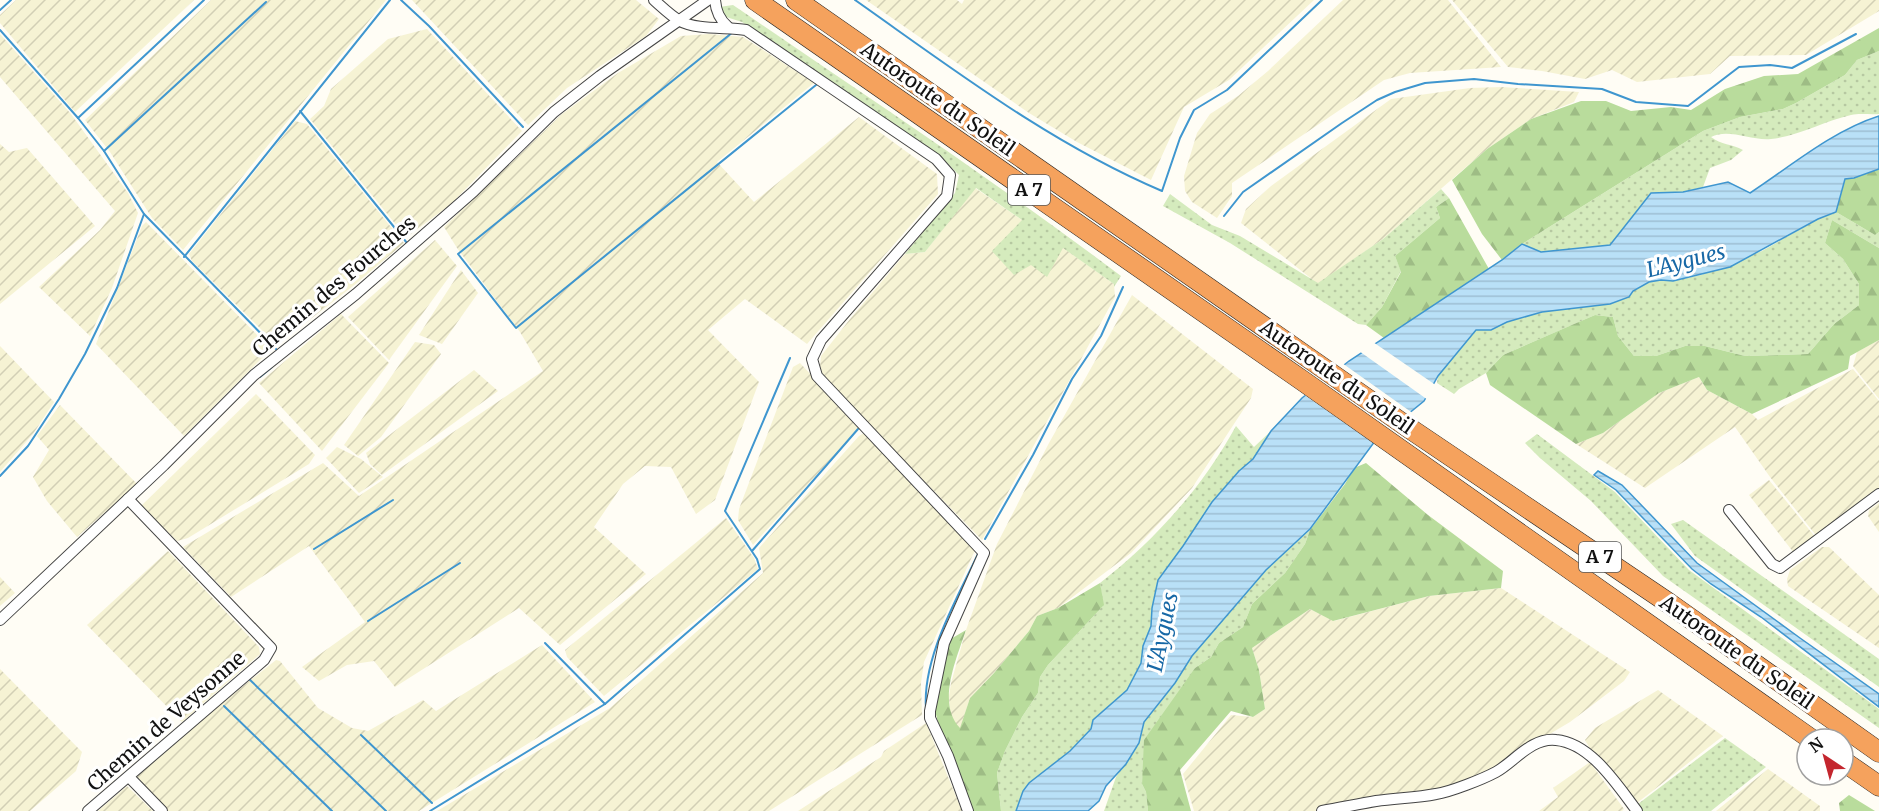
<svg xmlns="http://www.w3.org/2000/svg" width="1879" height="811" font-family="Merriweather,serif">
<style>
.farmland{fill:url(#farmland-furrows)}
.grass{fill:url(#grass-dots)}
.forest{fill:url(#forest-firs)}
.water{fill:url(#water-rules);stroke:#3f96cf;stroke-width:1.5}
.pier{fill:#fffdf5}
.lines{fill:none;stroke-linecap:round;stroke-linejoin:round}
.stream{stroke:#3f96cf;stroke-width:2}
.street-casing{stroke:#444;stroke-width:12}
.highway-casing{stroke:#222;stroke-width:21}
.street{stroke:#fff;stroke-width:10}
.highway{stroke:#f5a25d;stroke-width:20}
.labels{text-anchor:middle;stroke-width:6;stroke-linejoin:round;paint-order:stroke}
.shield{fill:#fff;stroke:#585858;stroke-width:1.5}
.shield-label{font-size:18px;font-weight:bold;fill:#111}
.street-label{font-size:20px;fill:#111;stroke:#fff}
.water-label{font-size:21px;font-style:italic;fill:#1768a6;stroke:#fff}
</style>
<defs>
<pattern id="farmland-furrows" width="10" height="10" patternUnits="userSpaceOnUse" patternTransform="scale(1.5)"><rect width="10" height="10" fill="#f6f3d4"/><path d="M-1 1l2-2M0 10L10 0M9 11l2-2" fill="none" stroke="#d2cfb5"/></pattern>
<pattern id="grass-dots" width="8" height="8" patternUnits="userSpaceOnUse" patternTransform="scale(1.5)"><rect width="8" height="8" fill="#d5ebbd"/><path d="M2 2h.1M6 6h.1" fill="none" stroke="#b6c8a1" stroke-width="1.8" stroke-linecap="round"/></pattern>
<pattern id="forest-firs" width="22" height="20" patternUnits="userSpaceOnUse" patternTransform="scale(1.5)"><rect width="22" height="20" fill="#b9dc9c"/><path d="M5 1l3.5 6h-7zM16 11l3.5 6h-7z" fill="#9ebc85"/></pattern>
<pattern id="water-rules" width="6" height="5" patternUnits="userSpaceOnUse" patternTransform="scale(1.5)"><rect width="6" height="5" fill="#b9e0f7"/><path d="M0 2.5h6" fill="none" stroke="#9ebfd3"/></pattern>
</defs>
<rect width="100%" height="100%" fill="#fffdf5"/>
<g class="farmland">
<path d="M16,0h178l-119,112 -75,-89v-8z"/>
<path d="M211,0h175l-203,250 -31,-32 -42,-66 -25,-32z"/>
<path d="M412,0h224l23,19 -13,17 -79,52 -39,37z"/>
<path d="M866,0h91l5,4 2,-4h350l-85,80 -45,27 -33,73 -74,-38 -48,-29z"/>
<path d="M1343,0h105l53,67 -91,6 -26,7 -152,103v13l-15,22 -25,-16 -7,-11 -1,-15 13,-43 13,-19 28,-18 30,-25z"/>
<path d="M1452,0h427v11l-73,44 -76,1 -20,18 -73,8 -25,-12 -27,9 -43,-8 -34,-4z"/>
<path d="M427,29l95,102 -72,74 -42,31 -11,-10 -87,-107 14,-13 7,-17 57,-50z"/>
<path d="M0,34l71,80 57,79 10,20 -26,75 -22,48 -51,-49 61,-57 15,-19 -115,-134z"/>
<path d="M709,34l34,3 71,46 -97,79 37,40 105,-85 78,57 1,20 -131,150 -62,-45 -37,31 51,52 -44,118 -19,14 -25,-47 -26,-1 -22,18 -29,43 52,47 -86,71 -41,-37 -124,79 -21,-26 -27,4 -28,16 -17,-14 63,-45 -56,-76 -78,51 -48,-50 140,-84 36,33 184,-125 -23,-39 -63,-84 -13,-21 118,-113 56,-41 63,-37z"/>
<path d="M1501,87l78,5 -5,10 -43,17 -44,30 -104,90 -65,45 -77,-61 5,-14 25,-23 120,-87 79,-11z"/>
<path d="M295,121l12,3 97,119 -47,40 -80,62 -85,-84 -3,-7z"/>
<path d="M0,144l9,8 18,-4 68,78 -95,78z"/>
<path d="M975,188l47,32 9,45 31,-18 52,37 1,13 -133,243 -158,-161 -4,-13 1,-10 29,-37 55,-65 20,-2z"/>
<path d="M146,222l125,127 -87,87 -88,-92 46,-118z"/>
<path d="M435,240l22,26 -68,94 -41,-43z"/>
<path d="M461,270l17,23 -36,51 -23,-9z"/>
<path d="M1132,295l121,94 -2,9 -59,90 -61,65 -73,55 -21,8 -8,15 -35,42 -24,25 -10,31 -6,-6 -4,-11 -1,-16 2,-13 15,-53 31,-86 52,-101z"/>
<path d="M341,314l48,49 -67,88 -63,-68z"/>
<path d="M1879,340v59l-26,-33 4,-14z"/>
<path d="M415,342l19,3 7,9 -60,83 -23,19 -14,-11z"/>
<path d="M0,346l54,56 -21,32 -33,38z"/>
<path d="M800,363l60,64 -107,118 -15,-25 1,-11 54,-142z"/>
<path d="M1853,369l26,32v88l-61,49 -48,-61 -35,-50 -90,61 -69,-44 27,-11 56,-40 40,-16 8,13 45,24 6,6z"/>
<path d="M474,370l24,21 -116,84 -12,-11 -4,-11z"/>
<path d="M256,394l59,61 -6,9 -121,74 -11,3 -36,-35z"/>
<path d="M60,405l77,79 -60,53 -30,-36 -14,-24 16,-27 -12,-14z"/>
<path d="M864,433l112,115 -52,114 -3,21 1,32 -153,96h-332l173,-103 153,-135 -4,-25 100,-112z"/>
<path d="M337,447l24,12 22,18 -24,16 -33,-35z"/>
<path d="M1769,480l47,58 -22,15 -45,-58z"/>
<path d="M1879,503v29l-11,-16 1,-6z"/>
<path d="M726,518l28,40 4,11 -154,127 -37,-39 -2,-7z"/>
<path d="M1822,547h7l50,48v53l-91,-62 -1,-7 3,-9z"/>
<path d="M168,551l91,96 1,7 -78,68 -95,-97z"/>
<path d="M0,577l15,16 -15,13z"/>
<path d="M1501,588l129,84 -6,9 -54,41 -88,52 -45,16 -122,21h-121l-11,-37 48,-59 22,2 12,-8 -6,-39 -7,-22 58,-39 24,12 95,-25z"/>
<path d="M542,645l53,57 -176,109h-251l-32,-35 87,-74 53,-42 4,1 38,47 34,20 16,3 55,-31 13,11z"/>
<path d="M0,669l82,83 -6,19 -46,40h-30z"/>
<path d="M1658,690l65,46 -86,67 -44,-49 -8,-14 10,-12z"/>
<path d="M926,723l36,88h-164l83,-54 3,-6z"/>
<path d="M1590,762l34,47 -2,2h-83l19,-14 -5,-9z"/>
<path d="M1768,769l52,37v5h-104z"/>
<path d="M127,786l26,25h-55z"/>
</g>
<g class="grass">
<path d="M733,5c130,89 262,176 388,271l-7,11v-3l-51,-36 -16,29 -16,-12 -17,10 -22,-24 30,-31 -46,-32 -51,64 -20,2 50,-61 4,-18 -15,-15 -202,-138 -19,-6 -4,-9z"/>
<path d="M1879,51v63c-9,1 -19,-1 -28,1 -27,6 -52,21 -80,24 -20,2 -42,-11 -60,-2 10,8 21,7 32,13l-12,10 -21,8 -7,19 -20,5 -32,1 -41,52 -69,7 -19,-8 181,-113 37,-14 43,-8 13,-6 49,-28 12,-15z"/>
<path d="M1441,189l8,9 -13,9 4,11 -45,38 6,15 -19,36 -16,18 -8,-1 -128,-81 -67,-37 7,-12 42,31 28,11 78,47 65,-44z"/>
<path d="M1836,212l39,23 4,-3v16l-47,-28 -7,23 18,16 16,25v21l-25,19 -26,30 -63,2 -40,-10h-20l-29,10h-22l-16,-20 -5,-19 -18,-2 -92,40 -17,18 -27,16 -5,5 -17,-11 1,-7 38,-46h15l16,-8 35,-10 68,-8 18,-7 5,-6 16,-9 12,-2 12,1 28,-6 61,-24 56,-32z"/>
<path d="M1236,426l18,21 17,-16 -18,28 -14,12 -81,109 -6,28 -1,18 -8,20 -2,17 -14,27 -34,30 -2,9 -21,22 -41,32 -6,8 -7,20h-15l-4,-38 8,-22 17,-34 16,-24 2,-16 8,-12 55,-59 -3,-23c54,-42 103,-96 136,-157z"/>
<path d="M1537,434l78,58 74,78 190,139v19l-216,-152 -72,-75 -51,-43 -15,-15z"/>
<path d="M1683,520l196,139v28l-184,-131 -24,-32z"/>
<path d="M1310,530l-5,14 -20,29 -33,31 -9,23 -24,16 -8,14 -16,11 -51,96 -2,20 4,8 2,19h-44l12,-34 23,-34 5,-21 31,-39 17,-27 74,-86z"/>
<path d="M1725,738l41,29 -55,44h-69l-4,-7z"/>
</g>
<g class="forest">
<path d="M1879,28v23l-22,9 -12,15 -49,28 -13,6 -43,8 -37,14 -181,113 -20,16 -20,-26 -30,-54 35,-31 44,-30 50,-18h25l25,10 40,-4 20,3 34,-21 39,-13 34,-2z"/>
<path d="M1879,169v63l-4,3 -39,-23 9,-33 9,-1z"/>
<path d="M1449,198l40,71 -105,69 -18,-13 16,-18 19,-35 -6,-16 45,-38 -4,-11z"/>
<path d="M1832,220l47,28v92l-29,16 -2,13 -96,45 -45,-24 -8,-13 -40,16 -56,40 -27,11 -86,-59 -4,-12 17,-18 71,-31 21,-9 18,2 5,19 16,20h22l29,-10h20l40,10 63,-2 26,-30 25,-19v-21l-16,-25 -18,-16z"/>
<path d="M1366,463l62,52 75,56 -2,17 -72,8 -96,25 -23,-12 -58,39 7,22 6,39 -12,8 -22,-6 -51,59 11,41h-43l-2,-19 -4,-8 2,-44 51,-72 16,-11 8,-14 24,-16 9,-23 33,-31 20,-29 5,-14 35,-46 9,-16z"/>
<path d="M1100,583l4,22 -56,60 -8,12 -2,16 -16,24 -17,34 -8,22 4,38h-28l-34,-84 -4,-17 14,-70 17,-10c-9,28 -30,73 -6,98l10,-30 24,-25 35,-42 8,-15 21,-8z"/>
<path d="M1849,795l26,16h-35l-1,-8z"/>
</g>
<g class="water">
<path d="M1879,116v53l-25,9 -9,1 -9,33 -18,7 -88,48 -57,14 -12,-1 -12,2 -16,9 -4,6 -19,7 -68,8 -35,10 -16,8h-15l-38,46 -14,25 -49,40 -65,88 -44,41 -74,86 -17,27 -31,39 -5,21 -13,21 -20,22 -7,15 -11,10h-72l7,-20 6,-8 41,-32 21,-22 2,-9 34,-30 14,-27 2,-17 8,-20 1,-18 6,-28 25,-34 29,-44 27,-31 14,-12 18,-28 31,-33 47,-37 153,-101 20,-16 19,8 69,-7 41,-52 32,-1 45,-10 22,11c41,-27 82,-62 129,-77z"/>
<path d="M1598,471l24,14 75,78 103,75 79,56v13l-118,-90 -50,-33 -19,-15 -76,-79 -22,-15z"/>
</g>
<g class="pier">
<path d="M1373,342l64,44 -9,14 -69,-49z"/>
<path d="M1342,363l72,51 -38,31 -73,-51z"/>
</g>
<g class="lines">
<g class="stream">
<path d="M401,0l28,26 94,101"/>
<path d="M855,0c98,69 196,144 307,191l18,-53 14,-28 33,-20 95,-90"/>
<path d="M0,10l11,-10"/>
<path d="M0,30l78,88"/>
<path d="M733,32l-275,222 58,74 300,-243"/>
<path d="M300,111l107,132"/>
<path d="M104,151l162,-149"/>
<path d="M144,214l132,135"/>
<path d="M1224,216l19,-24 99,-69 35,-23 18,-8 30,-9 49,-4 44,5 84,5 34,13 52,4 51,-39 31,-2 22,3 64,-34"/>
<path d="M184,257l206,-257"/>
<path d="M260,377l12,-10"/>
<path d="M0,476l28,-30 31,-47 26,-45 32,-66 27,-74 -40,-63 -26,-33 126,-118"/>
<path d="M985,539l48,-84 39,-76 29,-43 22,-49"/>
<path d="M314,549l79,-49"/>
<path d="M752,551l106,-122"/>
<path d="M368,621l92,-58"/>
<path d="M545,643l60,61"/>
<path d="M248,678l138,133"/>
<path d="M224,706l108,105"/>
<path d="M926,709c-4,-51 31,-110 52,-155"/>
<path d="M361,735l71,68"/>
<path d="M430,811l175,-107 155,-135 -3,-10 -32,-48 65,-153"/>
</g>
<defs>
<g id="street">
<path d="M654,0c8,7 17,16 26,21 16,9 47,6 66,9l190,129 14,16 -3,21 -126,144 -9,19 5,17 167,177 -40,90 -14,68v7l18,38 20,55"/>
<path d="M715,0c1,11 4,19 13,27"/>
<path d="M1729,510l43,54 8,4 99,-74"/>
<path d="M0,620l164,-155 90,-90 102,-81 117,-102 81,-80 46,-36 108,-76"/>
<path d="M129,777l33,34"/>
<path d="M88,811l176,-151 7,-12 -143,-149"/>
<path d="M1322,811c18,-3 36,-7 54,-10 20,-3 40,-3 60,-7 14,-2 47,-15 60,-22 18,-10 36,-35 60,-32 35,3 62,46 81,71"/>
</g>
<g id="highway">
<path d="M755,0l548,381 508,358"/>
<path d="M796,0l613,428 261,176 209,148"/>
<path d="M1843,761l36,25"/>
</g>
</defs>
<use href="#street" class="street-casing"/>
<use href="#highway" class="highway-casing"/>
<use href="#street" class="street"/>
<use href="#highway" class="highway"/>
</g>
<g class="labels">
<g class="shield">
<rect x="1008" y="175" width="42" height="30" rx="4.5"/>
<rect x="1579" y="542" width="42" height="30" rx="4.5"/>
</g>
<g class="shield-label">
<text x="1029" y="196">A 7</text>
<text x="1600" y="563">A 7</text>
</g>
<g class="street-label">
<text transform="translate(938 99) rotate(35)" y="7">Autoroute du Soleil</text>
<text transform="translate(334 286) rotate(-40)" y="7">Chemin des Fourches</text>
<text transform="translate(1337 377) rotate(35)" y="7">Autoroute du Soleil</text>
<text transform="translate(1737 652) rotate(35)" y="7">Autoroute du Soleil</text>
<text transform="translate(166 721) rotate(-41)" y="7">Chemin de Veysonne</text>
</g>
<g class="water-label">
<text transform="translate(1686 261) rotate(-14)" y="7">L'Aygues</text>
<text transform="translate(1163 632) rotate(-78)" y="7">L'Aygues</text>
</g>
</g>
<g transform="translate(1825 757) rotate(324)"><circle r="28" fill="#ffffff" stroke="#a0a0a0" stroke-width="1.5"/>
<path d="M0-4.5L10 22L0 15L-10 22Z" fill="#c4262e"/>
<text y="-9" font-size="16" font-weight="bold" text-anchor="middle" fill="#111111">N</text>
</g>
</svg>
